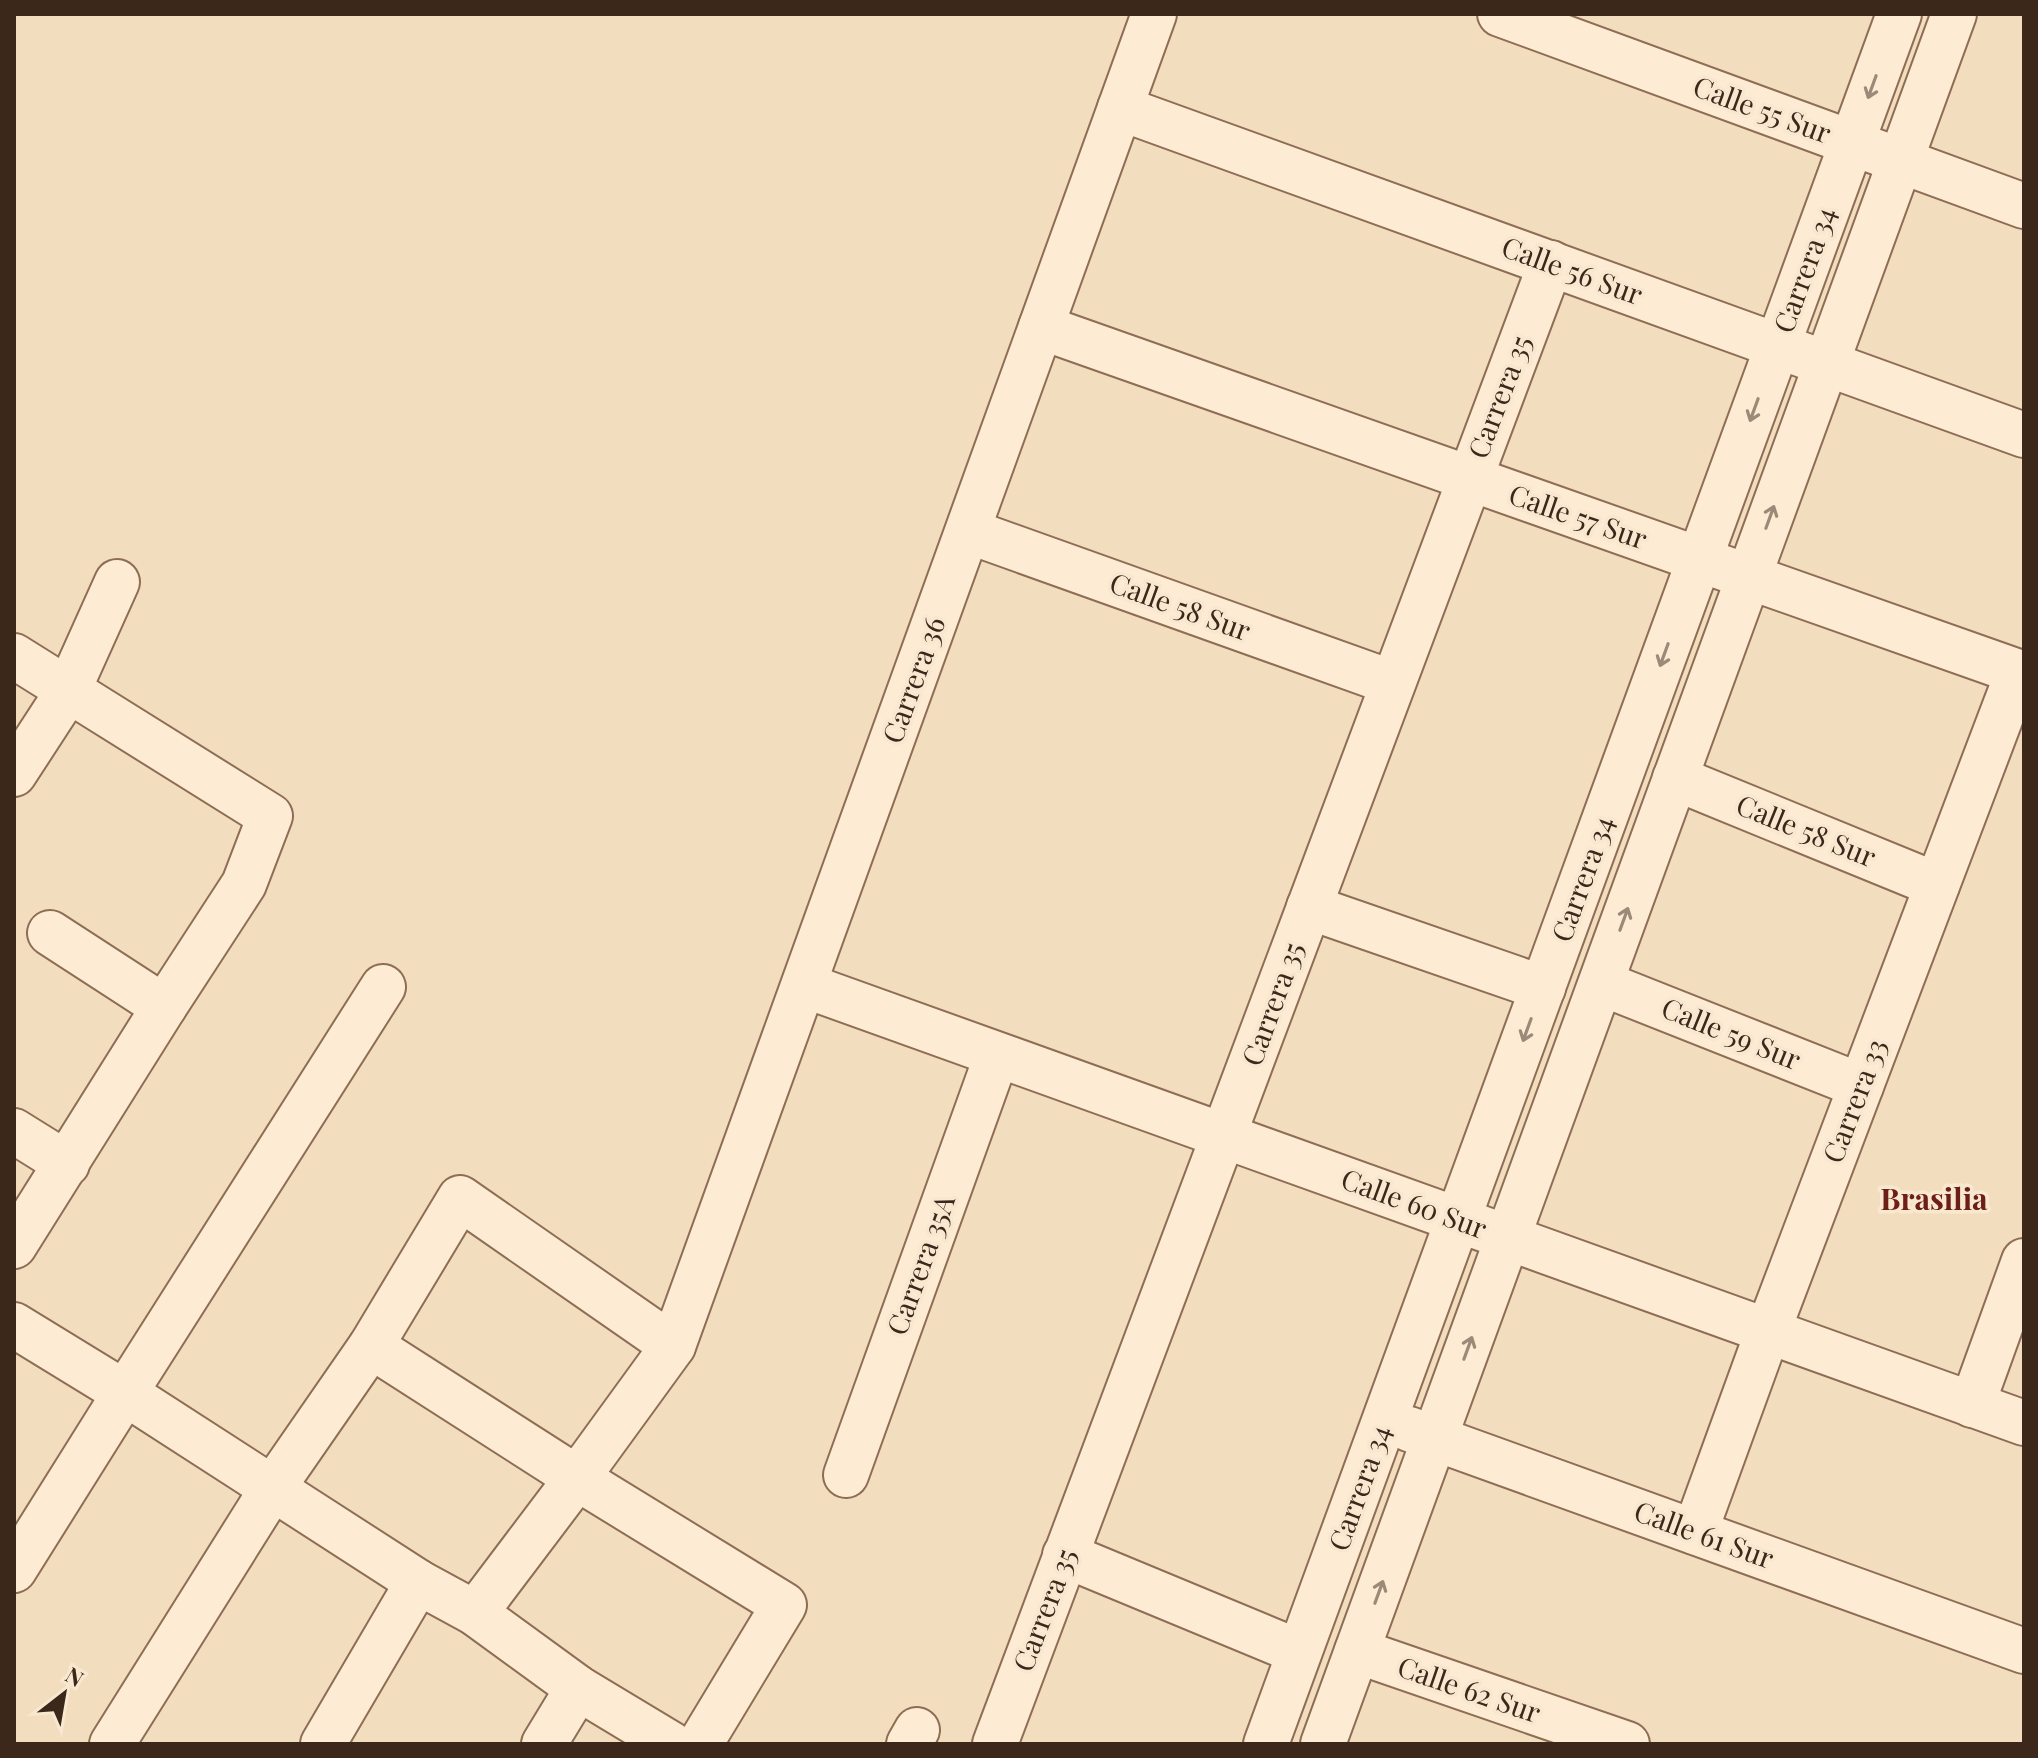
<svg xmlns="http://www.w3.org/2000/svg" width="2038" height="1758" font-family="'Playfair Display',serif">
<style>
.lines{fill:none;stroke-linecap:round;stroke-linejoin:round}
.minor-casing{stroke:#8e6d55;stroke-width:48}
.minor{stroke:#fdebd4;stroke-width:44}
.oneway{stroke:#9c8978}
.labels{text-anchor:middle;stroke-width:7;stroke-linejoin:round;paint-order:stroke}
.street-label{font-size:28px;fill:#3c271b;stroke:#f9e8d0}
.neighbourhood-label{font-size:30px;font-weight:bold;fill:#6d1e16;stroke:#f9e8d0}
</style>
<rect width="100%" height="100%" fill="#f3ddbf"/>
<g class="lines">
<defs>
<g id="minor">
<path d="M1500,14l524,192"/>
<path d="M1120,108l904,327"/>
<path d="M1041,327l983,347"/>
<path d="M968,531l425,152"/>
<path d="M14,656l256,160 -26,68 -80,123 -150,239"/>
<path d="M14,774l54,-83 49,-109"/>
<path d="M1675,778l262,107"/>
<path d="M1309,907l234,81"/>
<path d="M50,933l114,74"/>
<path d="M1601,983l260,103"/>
<path d="M804,985l1220,438"/>
<path d="M14,1131l53,33"/>
<path d="M14,1325l111,68 258,-406"/>
<path d="M371,1346l206,132 96,-132 481,-1332"/>
<path d="M1972,1405l52,-144"/>
<path d="M1409,1429l615,222"/>
<path d="M846,1475l151,-420"/>
<path d="M1695,1532l73,-201 250,-659"/>
<path d="M1065,1555l234,97"/>
<path d="M14,1570l111,-177 293,189 57,31 103,75 93,56"/>
<path d="M475,1613l102,-135 207,127 -84,139"/>
<path d="M1357,1651l270,93"/>
<path d="M112,1744l160,-255 99,-143 89,-148 213,148"/>
<path d="M323,1744l95,-162"/>
<path d="M544,1744l34,-56"/>
<path d="M909,1744l8,-14"/>
<path d="M995,1744l556,-1481"/>
<path d="M1266,1744l633,-1730"/>
<path d="M1323,1744l631,-1730"/>
</g>
</defs>
<use href="#minor" class="minor-casing"/>
<use href="#minor" class="minor"/>
</g>
<defs><path id="oneway-shaft" d="M-6 0H5M1.5-3L5.5 0L1.5 3" fill="none" stroke-width="1.6" stroke-linecap="round" stroke-linejoin="round" transform="scale(2)"/></defs>
<g class="oneway">
<use href="#oneway-shaft" transform="translate(1872 87) rotate(110)"/>
<use href="#oneway-shaft" transform="translate(1754 410) rotate(110)"/>
<use href="#oneway-shaft" transform="translate(1770 517) rotate(-70)"/>
<use href="#oneway-shaft" transform="translate(1664 655) rotate(110)"/>
<use href="#oneway-shaft" transform="translate(1624 919) rotate(-70)"/>
<use href="#oneway-shaft" transform="translate(1527 1030) rotate(110)"/>
<use href="#oneway-shaft" transform="translate(1468 1348) rotate(-70)"/>
<use href="#oneway-shaft" transform="translate(1379 1592) rotate(-70)"/>
</g>
<g class="labels">
<g class="street-label">
<text transform="translate(1762 110) rotate(20)" y="10">Calle 55 Sur</text>
<text transform="translate(1805 270) rotate(-70)" y="10">Carrera 34</text>
<text transform="translate(1572 271) rotate(20)" y="10">Calle 56 Sur</text>
<text transform="translate(1500 397) rotate(-69)" y="10">Carrera 35</text>
<text transform="translate(1578 517) rotate(19)" y="10">Calle 57 Sur</text>
<text transform="translate(1180 607) rotate(20)" y="10">Calle 58 Sur</text>
<text transform="translate(914 680) rotate(-70)" y="10">Carrera 36</text>
<text transform="translate(1806 831) rotate(22)" y="10">Calle 58 Sur</text>
<text transform="translate(1583 879) rotate(-70)" y="10">Carrera 34</text>
<text transform="translate(1273 1004) rotate(-70)" y="10">Carrera 35</text>
<text transform="translate(1731 1034) rotate(22)" y="10">Calle 59 Sur</text>
<text transform="translate(1855 1101) rotate(-69)" y="10">Carrera 33</text>
<text transform="translate(1414 1204) rotate(20)" y="10">Calle 60 Sur</text>
<text transform="translate(921 1265) rotate(-70)" y="10">Carrera 35A</text>
<text transform="translate(1360 1488) rotate(-70)" y="10">Carrera 34</text>
<text transform="translate(1704 1535) rotate(20)" y="10">Calle 61 Sur</text>
<text transform="translate(1045 1610) rotate(-69)" y="10">Carrera 35</text>
<text transform="translate(1469 1690) rotate(19)" y="10">Calle 62 Sur</text>
</g>
<g class="neighbourhood-label">
<text x="1934" y="1210">Brasilia</text>
</g>
</g>
<rect width="2038" height="1758" fill="none" stroke="#3c271b" stroke-width="32"/>
<g transform="translate(64 1694) rotate(31)" stroke="#f9e8d0" stroke-width="6" paint-order="stroke">
<path d="M0-6L14 30L0 20L-14 30Z" fill="#3c271b"/>
<text y="-12" font-size="22" font-weight="bold" text-anchor="middle" fill="#3c271b">N</text>
</g>
</svg>
